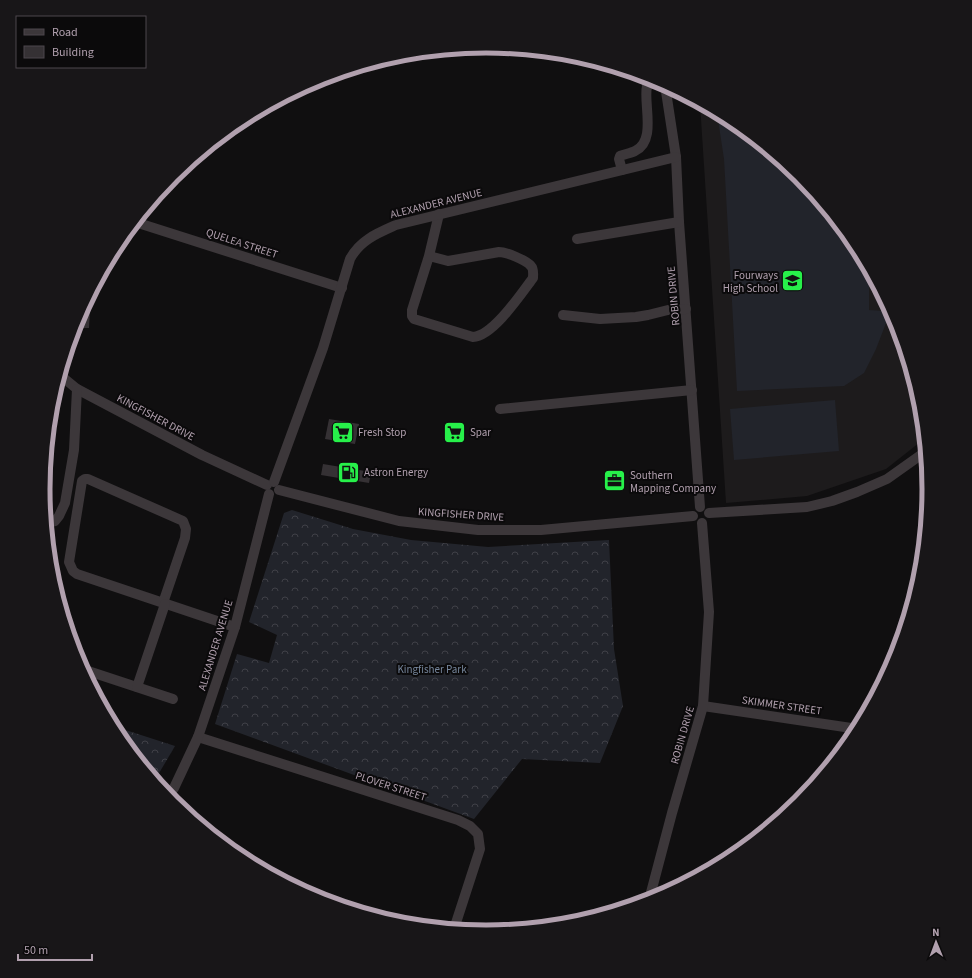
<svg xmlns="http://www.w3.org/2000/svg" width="972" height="978" font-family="'Source Sans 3',sans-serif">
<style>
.built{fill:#1d1b1c}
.forest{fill:url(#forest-crowns)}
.pitch{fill:#22242b}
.building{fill:#353134}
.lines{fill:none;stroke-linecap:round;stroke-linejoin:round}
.minor{stroke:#3c373a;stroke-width:10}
.labels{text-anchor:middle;stroke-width:4;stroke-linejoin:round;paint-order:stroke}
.street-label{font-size:11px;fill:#b1a0ae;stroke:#0b0a0b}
.poi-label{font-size:11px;fill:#b1a0ae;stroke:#0b0a0b;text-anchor:start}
.park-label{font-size:11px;fill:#77879d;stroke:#0b0a0b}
.rim{fill:none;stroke:#b1a0ae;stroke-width:5}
</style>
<defs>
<pattern id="forest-crowns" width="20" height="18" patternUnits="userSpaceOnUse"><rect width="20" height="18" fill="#22242b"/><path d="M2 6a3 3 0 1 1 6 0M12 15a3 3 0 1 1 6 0" fill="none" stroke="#404047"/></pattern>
</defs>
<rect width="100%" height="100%" fill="#100f10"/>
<path class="built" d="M700,104l32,17 67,55 55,67 41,77 26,83 3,36 -38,30 -79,27 -81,7z"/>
<g class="forest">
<path d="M292,510l61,19 58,11 77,7 121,-7 5,109 9,57 -23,57 -78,-4 -48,60 -259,-95 22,-70 32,9 8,-28 -28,-13 35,-109z"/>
<path d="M113,726l62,20 -20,34 -37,-45z"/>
</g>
<g class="pitch">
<path d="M717,113l15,8 67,55 55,67 15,27v40l15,1 4,7 -12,31 -12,24 -20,13 -107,5 -13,-232z"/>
<path d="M835,400l4,51 -105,9 -4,-51z"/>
</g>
<g class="building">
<path d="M82,309h8l-1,19h-15z"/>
<path d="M329,419l30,5 -4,20 -30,-5z"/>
<path d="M323,464l48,8 -2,11 -48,-8z"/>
</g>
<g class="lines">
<g class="minor">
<path d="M665,85l11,72 3,65 21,285"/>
<path d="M622,170l-3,-11 1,-3c5,-2 11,-3 15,-5 22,-10 8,-48 12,-65l11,-5"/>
<path d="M135,222l207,66"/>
<path d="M577,239l102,-17"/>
<path d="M429,256l-17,54v6l2,3 59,18c20,-1 48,-43 60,-59 0,-4 1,-9 -2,-12 -5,-6 -25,-14 -32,-14l-51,9 -19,-5 10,-42"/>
<path d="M563,315l37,4 36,-2 12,-2 20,-5 18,-1"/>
<path d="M60,375l17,14 125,66 65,30"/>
<path d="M500,409l192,-19"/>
<path d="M274,482l49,-134 27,-89c10,-19 28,-26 46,-34l280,-68"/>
<path d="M279,490l120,31 79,9h63l152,-14"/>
<path d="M709,513l98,-6 25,-6 25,-9 30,-13 38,-27"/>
<path d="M46,523l9,-2 4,-5 6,-13 9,-53 3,-61"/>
<path d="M163,603l22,-65 1,-9 -3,-8 -95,-42h-3l-3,2 -13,81 4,9 4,3 158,53"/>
<path d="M82,669l91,30"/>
<path d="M137,687l28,-83"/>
<path d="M703,706l155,23"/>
<path d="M198,737l260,83 12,6 8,8 2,15 -26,80"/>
<path d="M168,797l6,-9 24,-51 37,-110 34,-133"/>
<path d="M649,900l23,-87 31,-107 6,-94 -7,-89"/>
</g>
</g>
<defs>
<symbol id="school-square" viewBox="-11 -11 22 22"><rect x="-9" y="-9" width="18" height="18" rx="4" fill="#27f04a" stroke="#0b0a0b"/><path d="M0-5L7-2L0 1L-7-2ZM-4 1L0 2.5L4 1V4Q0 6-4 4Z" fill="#111"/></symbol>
<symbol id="supermarket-square" viewBox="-11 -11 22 22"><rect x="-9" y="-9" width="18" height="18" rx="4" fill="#27f04a" stroke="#0b0a0b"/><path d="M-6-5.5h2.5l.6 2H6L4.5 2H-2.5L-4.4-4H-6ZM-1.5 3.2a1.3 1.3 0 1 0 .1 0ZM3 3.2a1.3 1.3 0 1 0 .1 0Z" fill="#111"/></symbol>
<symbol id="fuel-square" viewBox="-11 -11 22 22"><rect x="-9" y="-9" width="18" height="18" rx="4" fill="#27f04a" stroke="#0b0a0b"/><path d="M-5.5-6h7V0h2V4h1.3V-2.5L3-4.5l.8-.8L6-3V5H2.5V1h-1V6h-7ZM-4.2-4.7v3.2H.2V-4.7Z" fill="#111"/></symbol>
<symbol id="office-square" viewBox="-11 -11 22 22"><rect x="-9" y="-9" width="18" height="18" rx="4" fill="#27f04a" stroke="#0b0a0b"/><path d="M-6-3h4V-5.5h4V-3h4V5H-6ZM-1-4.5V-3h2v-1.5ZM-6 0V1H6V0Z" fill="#111"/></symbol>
</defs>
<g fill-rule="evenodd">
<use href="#school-square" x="780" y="268" width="25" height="25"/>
<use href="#supermarket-square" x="330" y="420" width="25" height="25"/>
<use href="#supermarket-square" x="442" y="420" width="25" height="25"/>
<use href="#fuel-square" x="336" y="460" width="25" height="25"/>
<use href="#office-square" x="602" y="468" width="25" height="25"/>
</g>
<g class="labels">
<g class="street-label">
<text transform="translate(436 203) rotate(-14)" y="4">ALEXANDER AVENUE</text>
<text transform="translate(242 243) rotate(18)" y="4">QUELEA STREET</text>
<text transform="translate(673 296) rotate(-95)" y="4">ROBIN DRIVE</text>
<text transform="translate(156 417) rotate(28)" y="4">KINGFISHER DRIVE</text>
<text transform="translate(461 514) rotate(4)" y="4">KINGFISHER DRIVE</text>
<text transform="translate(215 645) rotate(-73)" y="4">ALEXANDER AVENUE</text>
<text transform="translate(782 705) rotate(8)" y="4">SKIMMER STREET</text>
<text transform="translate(682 735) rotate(-74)" y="4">ROBIN DRIVE</text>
<text transform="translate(391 786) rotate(18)" y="4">PLOVER STREET</text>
</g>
<g class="poi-label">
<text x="778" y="279" text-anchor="end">Fourways<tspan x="778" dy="13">High School</tspan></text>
<text x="358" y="436">Fresh Stop</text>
<text x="470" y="436">Spar</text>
<text x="364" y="476">Astron Energy</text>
<text x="630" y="479">Southern<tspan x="630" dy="13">Mapping Company</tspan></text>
</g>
<g class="park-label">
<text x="432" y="673">Kingfisher Park</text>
</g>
</g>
<path d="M0 0H972V978H0ZM50 489a436 436 0 1 1 872 0a436 436 0 1 1-872 0Z" fill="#181618" fill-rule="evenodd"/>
<path class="rim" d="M50 489a436 436 0 1 1 872 0a436 436 0 1 1-872 0Z"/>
<rect x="16" y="16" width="130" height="52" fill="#0b0a0b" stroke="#4d464c"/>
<rect x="24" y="29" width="20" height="6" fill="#3c373a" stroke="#4d464c"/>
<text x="52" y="36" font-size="12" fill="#b1a0ae">Road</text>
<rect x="24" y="46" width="20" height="12" fill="#353134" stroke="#4d464c"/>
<text x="52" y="56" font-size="12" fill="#b1a0ae">Building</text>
<g transform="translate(936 942) rotate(359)" stroke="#0b0a0b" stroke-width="3" paint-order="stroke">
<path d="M0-3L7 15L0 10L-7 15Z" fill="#b1a0ae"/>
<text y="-6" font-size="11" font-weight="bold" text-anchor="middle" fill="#b1a0ae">N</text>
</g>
<path d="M18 954v6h74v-6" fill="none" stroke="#b1a0ae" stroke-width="2"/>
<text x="24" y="954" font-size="12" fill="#b1a0ae" stroke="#0b0a0b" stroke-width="3" paint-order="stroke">50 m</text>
</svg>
